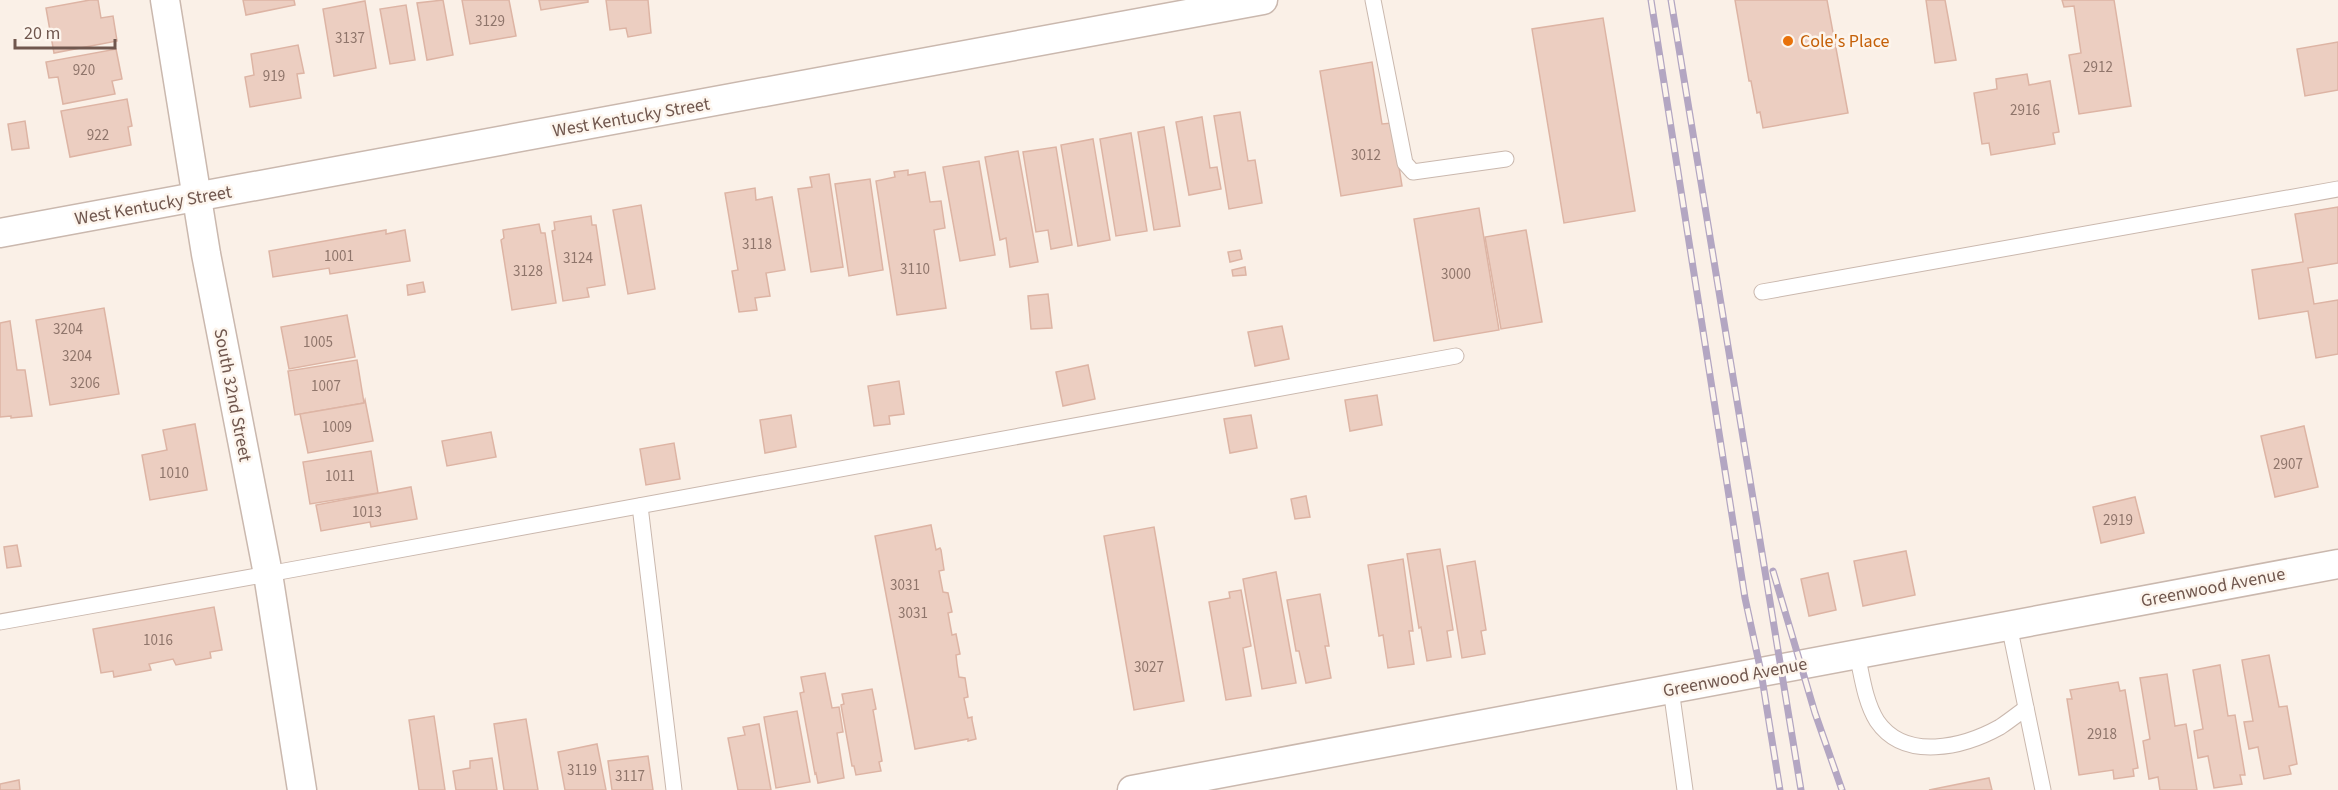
<svg xmlns="http://www.w3.org/2000/svg" width="2338" height="790" font-family="'Source Sans 3',sans-serif">
<style>
.building{fill:#eccec1;stroke:#ddb4a4;stroke-width:1.5}
.lines{fill:none;stroke-linecap:round;stroke-linejoin:round}
.lane-casing{stroke:#cab8ae;stroke-width:17}
.street-casing{stroke:#cab8ae;stroke-width:31}
.lane{stroke:#fff;stroke-width:15}
.street{stroke:#fff;stroke-width:28}
.rail-casing{stroke:#b3a6c2;stroke-width:7}
.rail{stroke:#fdf5ed;stroke-width:4.5;stroke-dasharray:14;stroke-linecap:butt}
.food-dot{fill:#e8710a;stroke:#fdf5ed;stroke-width:2}
.labels{text-anchor:middle;stroke-width:5;stroke-linejoin:round;paint-order:stroke}
.number-label{font-size:15px;fill:#8f756b}
.food-label{font-size:18px;fill:#c56008;stroke:#fdf5ed;text-anchor:start}
.street-label{font-size:18px;fill:#70574e;stroke:#fdf5ed}
</style>
<rect width="100%" height="100%" fill="#faf0e7"/>
<g class="building">
<path d="M90,0h8l3,18 12,-2 4,25 -63,12 -8,-45z"/>
<path d="M243,0h51l1,5 -49,10z"/>
<path d="M443,0l10,55 -26,5 -10,-57z"/>
<path d="M462,0h47l7,36 -46,8z"/>
<path d="M539,0h49v2l-47,8z"/>
<path d="M606,0h42l3,33 -23,4 -2,-9 -16,2z"/>
<path d="M1735,0h92l21,113 -85,15 -3,-16 -3,1 -6,-32h-2z"/>
<path d="M1926,0h19l11,60 -21,3z"/>
<path d="M2062,0h52l17,106 -52,8 -10,-59 12,-2 -7,-47 -10,1z"/>
<path d="M365,1l11,67 -42,8 -11,-67z"/>
<path d="M406,5l9,55 -25,4 -10,-55z"/>
<path d="M1603,18l32,193 -71,12 -32,-194z"/>
<path d="M2338,42v48l-33,6 -8,-47z"/>
<path d="M298,45l6,28 -7,1 4,24 -51,9 -5,-30 9,-2 -3,-21z"/>
<path d="M116,49l6,30 -10,2 3,13 -52,10 -5,-27 -9,1 -3,-16z"/>
<path d="M1372,62l10,62 10,-1 10,63 -61,10 -21,-125z"/>
<path d="M2027,74l2,11 21,-4 9,51 -6,1 2,11 -64,11 -2,-12 -7,1 -8,-51 23,-4 -1,-10z"/>
<path d="M127,99l5,27 -4,1 3,18 -61,12 -9,-46z"/>
<path d="M1240,112l8,49 7,-1 7,43 -33,6 -15,-93z"/>
<path d="M1202,117l8,51 7,-1 4,22 -32,6 -13,-73z"/>
<path d="M25,121l4,27 -17,2 -4,-26z"/>
<path d="M1164,127l16,99 -26,4 -16,-98z"/>
<path d="M1131,133l16,98 -31,5 -16,-97z"/>
<path d="M1093,139l17,101 -32,6 -17,-101z"/>
<path d="M1056,147l16,98 -21,4 -3,-19 -12,2 -13,-80z"/>
<path d="M1018,151l20,111 -28,5 -4,-29 -6,2 -15,-83z"/>
<path d="M979,161l16,94 -35,6 -17,-94z"/>
<path d="M908,170v5l17,-3 5,30 11,-1 4,27 -11,2 12,78 -49,7 -21,-134 19,-4 -1,-5z"/>
<path d="M829,174l14,93 -32,5 -13,-83 14,-2 -2,-10z"/>
<path d="M870,179l13,91 -34,6 -14,-92z"/>
<path d="M755,188l1,12 16,-3 13,73 -19,3 4,23 -15,2 2,12 -18,2 -7,-41 6,-1 -13,-77z"/>
<path d="M641,205l14,84 -27,5 -15,-84z"/>
<path d="M2338,207v56l-30,5 6,36 24,-4v54l-22,4 -8,-47 -49,8 -7,-49 51,-8 -8,-48z"/>
<path d="M1479,208l20,122 -65,11 -20,-122z"/>
<path d="M591,216l1,9h4l9,60 -18,3 2,9 -26,4 -11,-70 3,-1 -1,-8z"/>
<path d="M539,224l2,9h4l11,70 -44,7 -11,-70 3,-2 -1,-8z"/>
<path d="M386,230v4l19,-4 5,31 -80,13 -1,-6 -56,9 -4,-26z"/>
<path d="M1526,230l16,92 -41,7 -16,-92z"/>
<path d="M1240,250l2,9 -12,3 -2,-10z"/>
<path d="M1245,267l1,8 -13,1 -1,-6z"/>
<path d="M423,282l2,10 -17,3 -1,-10z"/>
<path d="M1048,294l4,34 -21,1 -3,-33z"/>
<path d="M104,308l15,86 -69,11 -14,-85z"/>
<path d="M347,315l8,42 -66,12 -8,-42z"/>
<path d="M10,321l7,49h8l7,46 -21,2v-2l-11,1v-94z"/>
<path d="M1282,326l7,33 -34,7 -7,-34z"/>
<path d="M357,360l7,43 -69,12 -7,-44z"/>
<path d="M1088,365l7,34 -32,7 -7,-34z"/>
<path d="M899,381l5,33 -15,2 1,8 -16,2 -6,-40z"/>
<path d="M1377,395l5,30 -32,6 -5,-31z"/>
<path d="M365,400l8,41 -65,12 -8,-39 64,-11z"/>
<path d="M791,415l5,32 -31,6 -5,-33z"/>
<path d="M1251,415l6,33 -27,5 -6,-34z"/>
<path d="M195,424l12,66 -57,10 -8,-45 25,-5 -4,-20z"/>
<path d="M2304,426l14,61 -43,10 -14,-61z"/>
<path d="M491,432l5,25 -49,9 -5,-25z"/>
<path d="M674,443l6,36 -34,6 -6,-36z"/>
<path d="M371,451l7,42 -68,11 -7,-42z"/>
<path d="M411,487l6,32 -46,8 -1,-5 -49,9 -5,-26z"/>
<path d="M1306,496l4,21 -15,2 -4,-20z"/>
<path d="M2135,497l9,36 -43,10 -8,-36z"/>
<path d="M931,525l5,25 4,-2 1,2 3,20 -5,1 4,21 5,1 4,19 -4,1 4,22 4,-1 4,20 -4,1 1,9 2,13 6,1 3,19 -4,1 4,20 4,-1v3l4,19 -8,2v-2l-53,10 -40,-213z"/>
<path d="M1154,527l30,174 -50,9 -30,-174z"/>
<path d="M17,545l4,21 -14,2 -3,-21z"/>
<path d="M1440,549l13,81 -6,1 4,26 -24,4 -6,-34 -2,1 -12,-74z"/>
<path d="M1906,551l9,44 -52,11 -9,-45z"/>
<path d="M1403,559l10,72h-4l5,33 -26,4 -5,-33 -4,1 -11,-71z"/>
<path d="M1475,561l11,69 -5,1 4,23 -23,4 -15,-92z"/>
<path d="M1276,572l20,111 -34,6 -19,-110z"/>
<path d="M1828,573l8,37 -27,6 -8,-37z"/>
<path d="M1241,590l10,56 -8,2 8,48 -25,4 -17,-98 21,-4 -1,-6z"/>
<path d="M1320,594l9,52h-4l6,32 -25,5 -7,-32h-3l-9,-51z"/>
<path d="M214,607l8,43 -12,2 1,6 -35,7 -3,-6 -24,5 2,6 -37,7 -1,-6 -12,2 -8,-44z"/>
<path d="M2269,655l10,52 8,-1 10,58 -8,2 2,8 -27,5 -6,-32 -9,2 -5,-27 9,-1 -11,-61z"/>
<path d="M2220,665l8,51 7,-1 10,60h-5l2,9 -28,4 -6,-32 -10,2 -4,-27 9,-2 -10,-59z"/>
<path d="M825,673l7,35 7,-1 4,25 -6,1 7,45 -26,5 -2,-10 -1,1 -15,-81 4,-1 -3,-15z"/>
<path d="M2167,674l8,52 11,-2 11,66h-37l-2,-13 -9,2 -6,-38 7,-2 -10,-61z"/>
<path d="M2118,682l2,9 5,-1 13,78 -5,1 1,7 -20,3 -1,-9 -34,5 -12,-76h5l-2,-9z"/>
<path d="M872,689l4,20 -3,1 9,51 -3,1 2,9 -25,4 -2,-9h-2l-11,-61 3,-1 -2,-10z"/>
<path d="M797,711l13,71 -34,6 -12,-71z"/>
<path d="M434,716l11,74h-26l-10,-70z"/>
<path d="M526,719l12,71h-34l-10,-66z"/>
<path d="M759,724l12,66h-33l-10,-52 17,-3 -2,-8z"/>
<path d="M597,744l9,46h-41l-7,-38z"/>
<path d="M648,756l5,34h-41l-4,-29z"/>
<path d="M492,758l5,32h-41l-3,-19 17,-3v-7z"/>
<path d="M1989,778l3,12h-63z"/>
<path d="M19,780l1,10h-20v-6z"/>
</g>
<g class="lines">
<defs>
<g id="lane">
<path d="M1373,0l32,163 8,9 93,-13"/>
<path d="M1762,292l576,-103"/>
<path d="M640,506l34,284"/>
<path d="M0,622l268,-48 1188,-218"/>
<path d="M2009,625l34,165"/>
<path d="M1857,654c5,22 8,48 20,67 28,41 87,26 123,6 9,-6 18,-13 26,-19"/>
<path d="M1671,689l14,101"/>
</g>
<g id="street">
<path d="M165,0l41,254 62,320 34,216"/>
<path d="M0,233l1263,-233"/>
<path d="M1132,790l1206,-226"/>
</g>
</defs>
<use href="#lane" class="lane-casing"/>
<use href="#street" class="street-casing"/>
<use href="#lane" class="lane"/>
<use href="#street" class="street"/>
<defs>
<g id="rail">
<path d="M1651,0l94,598 16,74 19,118"/>
<path d="M1671,0l130,790"/>
<path d="M1773,571l42,142 27,77"/>
</g>
</defs>
<use href="#rail" class="rail-casing"/>
<use href="#rail" class="rail"/>
</g>
<circle class="food-dot" cx="1788" cy="41" r="6"/>
<g class="labels">
<g class="number-label">
<text x="490" y="26">3129</text>
<text x="350" y="43">3137</text>
<text x="2098" y="72">2912</text>
<text x="84" y="75">920</text>
<text x="274" y="81">919</text>
<text x="2025" y="115">2916</text>
<text x="98" y="140">922</text>
<text x="1366" y="160">3012</text>
<text x="757" y="249">3118</text>
<text x="339" y="261">1001</text>
<text x="578" y="263">3124</text>
<text x="915" y="274">3110</text>
<text x="528" y="276">3128</text>
<text x="1456" y="279">3000</text>
<text x="68" y="334">3204</text>
<text x="318" y="347">1005</text>
<text x="77" y="361">3204</text>
<text x="85" y="388">3206</text>
<text x="326" y="391">1007</text>
<text x="337" y="432">1009</text>
<text x="2288" y="469">2907</text>
<text x="174" y="478">1010</text>
<text x="340" y="481">1011</text>
<text x="367" y="517">1013</text>
<text x="2118" y="525">2919</text>
<text x="905" y="590">3031</text>
<text x="913" y="618">3031</text>
<text x="158" y="645">1016</text>
<text x="1149" y="672">3027</text>
<text x="2102" y="739">2918</text>
<text x="582" y="775">3119</text>
<text x="630" y="781">3117</text>
</g>
<g class="food-label">
<text x="1800" y="47">Cole's Place</text>
</g>
<g class="street-label">
<text transform="translate(631 117) rotate(-10)" y="6">West Kentucky Street</text>
<text transform="translate(153 205) rotate(-10)" y="6">West Kentucky Street</text>
<text transform="translate(233 395) rotate(79)" y="6">South 32nd Street</text>
<text transform="translate(2213 587) rotate(-11)" y="6">Greenwood Avenue</text>
<text transform="translate(1735 677) rotate(-11)" y="6">Greenwood Avenue</text>
</g>
</g>
<path d="M15 39v9h100v-9" fill="none" stroke="#70574e" stroke-width="3"/>
<text x="24" y="39" font-size="18" fill="#70574e" stroke="#fdf5ed" stroke-width="4.5" paint-order="stroke">20 m</text>
</svg>
